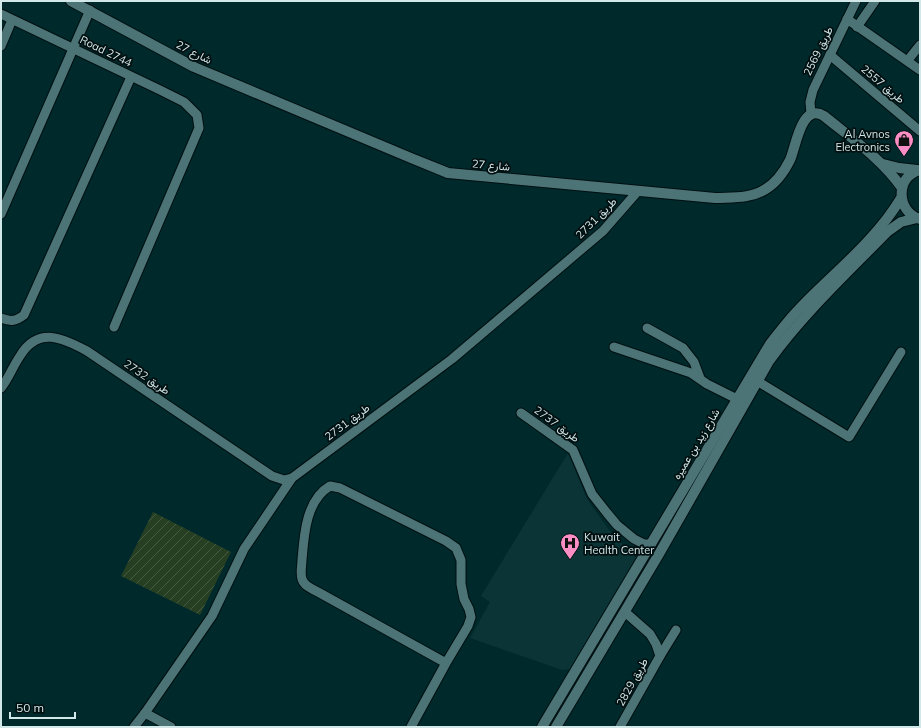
<svg xmlns="http://www.w3.org/2000/svg" width="921" height="728" font-family="Mulish,Vazirmatn,sans-serif">
<style>
.built{fill:#0a3436}
.garden{fill:url(#garden-furrows)}
.lines{fill:none;stroke-linecap:round;stroke-linejoin:round}
.street-casing{stroke:#000f10;stroke-width:11}
.secondary-casing{stroke:#000f10;stroke-width:12}
.street{stroke:#4c7476;stroke-width:9}
.secondary{stroke:#4c7476;stroke-width:10}
.labels{text-anchor:middle;stroke-width:3.5;stroke-linejoin:round;paint-order:stroke}
.street-label{font-size:11px;fill:#d2e7e8;stroke:#020f10}
.poi-label{font-size:11px;fill:#d2e7e8;stroke:#020f10;text-anchor:end}
</style>
<defs>
<pattern id="garden-furrows" width="10" height="10" patternUnits="userSpaceOnUse"><rect width="10" height="10" fill="#263f22"/><path d="M-1 1l2-2M0 10L10 0M9 11l2-2" fill="none" stroke="#455b42"/></pattern>
</defs>
<rect width="100%" height="100%" fill="#00292b"/>
<path class="built" d="M568,453l19,46 22,31 27,28 2,4 -62,106 -14,2 -92,-32 20,-36 -9,-6z"/>
<path class="garden" d="M153,512l78,40 -31,63 -79,-39z"/>
<g class="lines">
<defs>
<g id="street">
<path d="M1,14l159,76 24,12 13,13 2,13 -85,199"/>
<path d="M847,19l73,51"/>
<path d="M857,27l18,-26"/>
<path d="M1,46l11,-26"/>
<path d="M830,55l90,76"/>
<path d="M908,60l12,-15"/>
<path d="M811,114l-1,-12 3,-12 43,-89"/>
<path d="M1,214l89,-204"/>
<path d="M1,318c10,4 15,3 23,-3l107,-238"/>
<path d="M647,328l36,20 11,14 6,16"/>
<path d="M614,347l77,26 16,11 30,15"/>
<path d="M757,381l92,56 52,-85"/>
<path d="M1,388c8,-10 12,-22 19,-32 18,-30 43,-18 67,-5l185,125 12,4 8,-2"/>
<path d="M521,413l52,37 19,44 15,19 10,12 17,14 10,5h7"/>
<path d="M625,612l25,22 6,10 4,12"/>
<path d="M145,713l26,14"/>
<path d="M134,727l11,-14 67,-97 32,-67 48,-71 160,-119 151,-128 35,-40"/>
<path d="M411,727l35,-64 22,-37 3,-9 -2,-8 -5,-10 -3,-15v-24l-5,-12 -10,-7 -106,-53 -10,-2c-24,14 -26,49 -28,74 0,5 -2,13 0,19 2,7 10,10 16,13l128,71"/>
<path d="M620,727l40,-71 16,-26"/>
</g>
<g id="secondary">
<path d="M71,1l123,66 217,91 37,15 267,25c16,-1 34,1 49,-8 11,-6 20,-18 26,-30 6,-13 11,-58 34,-44 27,22 58,43 78,72"/>
<path d="M883,164l16,4 18,2"/>
<path d="M920,170c-25,6 -24,42 0,49"/>
<path d="M542,727l228,-383c10,-13 20,-26 32,-38 34,-35 74,-66 99,-108"/>
<path d="M556,727l103,-173 110,-193c34,-47 77,-87 118,-129l14,-10 16,-4"/>
</g>
</defs>
<use href="#street" class="street-casing"/>
<use href="#secondary" class="secondary-casing"/>
<use href="#street" class="street"/>
<use href="#secondary" class="secondary"/>
</g>
<defs>
<symbol id="shop-pin" viewBox="-11 -11 22 30"><path d="M0 17L-7.5 6A9.5 9.5 0 1 1 7.5 6Z" fill="#fb8fc5" stroke="#020f10"/><path d="M-5-2.5h2.3a2.7 3.5 0 0 1 5.4 0H5L5.5 6h-11ZM-1.5-2.5h3a1.5 2.3 0 0 0-3 0Z" fill="#111"/></symbol>
<symbol id="hospital-pin" viewBox="-11 -11 22 30"><path d="M0 17L-7.5 6A9.5 9.5 0 1 1 7.5 6Z" fill="#fb8fc5" stroke="#020f10"/><path d="M-5-5h3v3.5h4V-5h3V5h-3V1.5h-4V5h-3Z" fill="#111"/></symbol>
</defs>
<g fill-rule="evenodd">
<use href="#shop-pin" x="893" y="129" width="22" height="30"/>
<use href="#hospital-pin" x="559" y="532" width="22" height="30"/>
</g>
<g class="labels">
<g class="street-label">
<text transform="translate(106 51) rotate(26)" y="4">Road 2744</text>
<text transform="translate(818 51) rotate(-64)" y="4">طريق 2569</text>
<text transform="translate(194 52) rotate(27)" y="4">شارع 27</text>
<text transform="translate(883 84) rotate(40)" y="4">طريق 2557</text>
<text transform="translate(491 165) rotate(5)" y="4">شارع 27</text>
<text transform="translate(596 218) rotate(-45)" y="4">طريق 2731</text>
<text transform="translate(147 377) rotate(34)" y="4">طريق 2732</text>
<text transform="translate(347 422) rotate(-37)" y="4">طريق 2731</text>
<text transform="translate(557 424) rotate(36)" y="4">طريق 2737</text>
<text transform="translate(696 444) rotate(-59)" y="4">شارع زيد بن عميره</text>
<text transform="translate(632 682) rotate(-61)" y="4">طريق 2829</text>
</g>
<g class="poi-label">
<text x="890" y="138">Al Avnos<tspan x="890" dy="13">Electronics</tspan></text>
<text x="584" y="541" text-anchor="start">Kuwait<tspan x="584" dy="13">Health Center</tspan></text>
</g>
</g>
<rect width="921" height="728" fill="none" stroke="#d2e7e8" stroke-width="4"/>
<path d="M10 712v6h65v-6" fill="none" stroke="#d2e7e8" stroke-width="2"/>
<text x="16" y="712" font-size="12" fill="#d2e7e8" stroke="#020f10" stroke-width="3" paint-order="stroke">50 m</text>
</svg>
